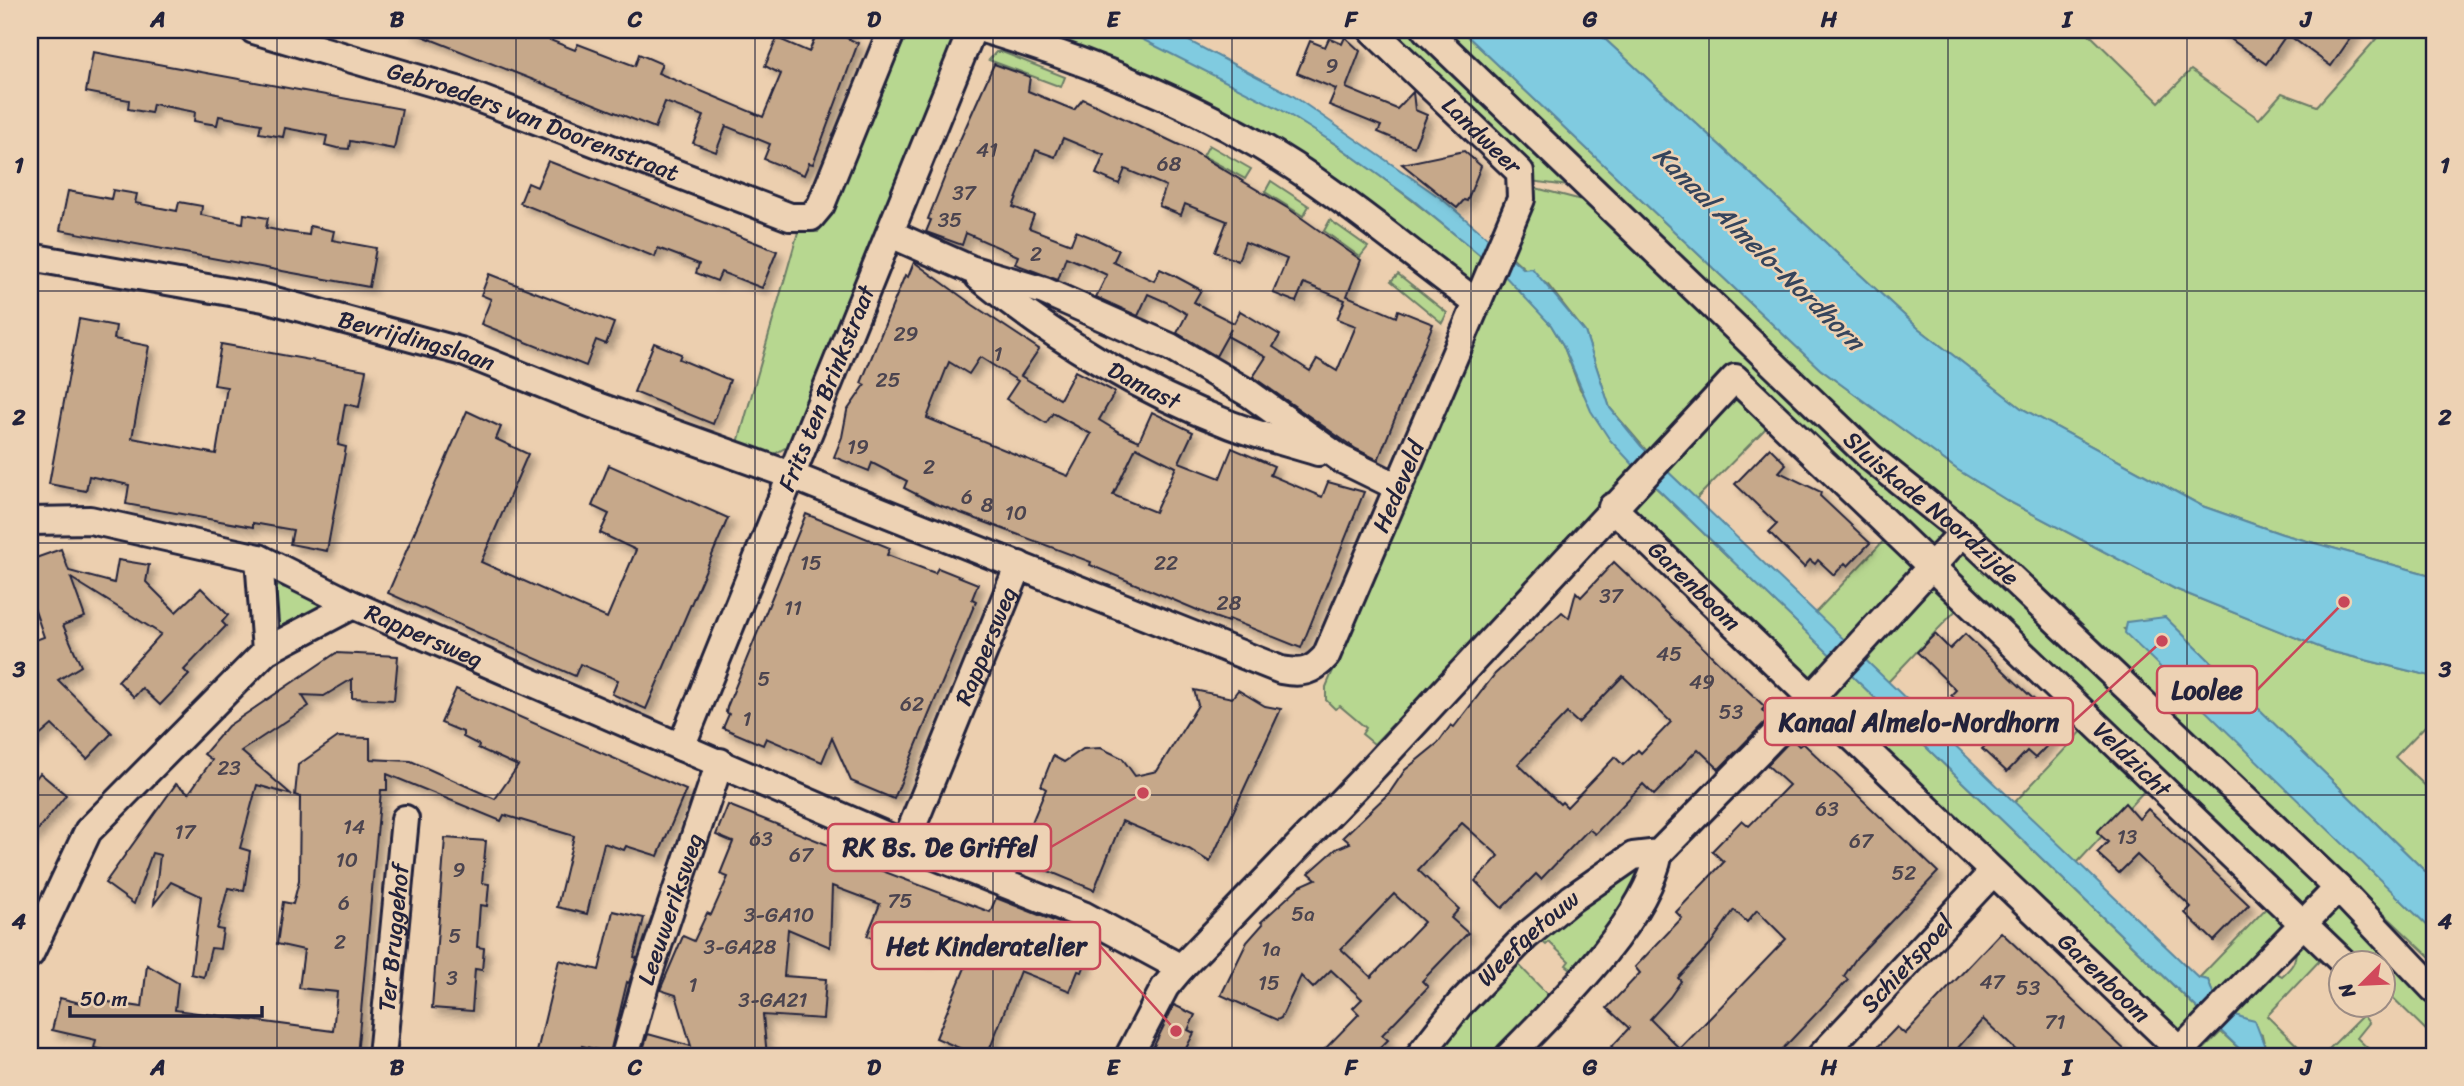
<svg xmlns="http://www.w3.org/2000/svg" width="2464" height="1086" font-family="Sriracha,sans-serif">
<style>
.green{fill:#b7d790;stroke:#6c7c66;stroke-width:2}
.water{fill:#80cbe0;stroke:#5a879e;stroke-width:2}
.building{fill:#c6a88a;stroke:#22223b;stroke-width:2;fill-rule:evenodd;filter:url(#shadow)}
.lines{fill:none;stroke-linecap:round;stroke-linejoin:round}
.street-casing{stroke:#22223b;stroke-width:32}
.street{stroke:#edd2b4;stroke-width:26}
.grid{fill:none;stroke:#22223b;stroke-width:2;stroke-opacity:0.55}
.labels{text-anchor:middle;stroke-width:5;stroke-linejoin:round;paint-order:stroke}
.number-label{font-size:21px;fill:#4b444f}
.street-label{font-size:24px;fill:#22223b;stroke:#edd2b4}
.water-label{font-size:26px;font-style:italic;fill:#35445c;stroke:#edd2b4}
.leader{fill:none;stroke:#c84759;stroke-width:2.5}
.callout-dot{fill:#c84759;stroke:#edd2b4;stroke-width:2.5}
.callout{fill:#edd2b4;stroke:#c84759;stroke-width:2.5}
.callout-label{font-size:26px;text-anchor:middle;font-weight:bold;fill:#22223b}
.neatline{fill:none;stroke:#22223b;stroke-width:2.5}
.grid-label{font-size:23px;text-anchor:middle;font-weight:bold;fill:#22223b}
</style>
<defs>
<filter id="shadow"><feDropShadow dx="6" dy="6" stdDeviation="3.5" flood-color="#0004"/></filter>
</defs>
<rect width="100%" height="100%" fill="#eccfaf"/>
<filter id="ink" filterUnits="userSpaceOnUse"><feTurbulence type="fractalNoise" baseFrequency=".0143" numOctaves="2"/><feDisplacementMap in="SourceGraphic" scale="14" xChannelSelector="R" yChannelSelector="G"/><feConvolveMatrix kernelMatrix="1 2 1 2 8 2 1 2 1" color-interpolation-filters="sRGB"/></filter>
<g filter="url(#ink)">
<g class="green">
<path d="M909,30h22l25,11 -161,401 -22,13 -35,-12 60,-211h20z"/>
<path d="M1030,30h94l11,4c49,25 100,48 147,76 73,44 141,97 206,152l-16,25 -399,-242z"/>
<path d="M1389,30h23l164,157 -46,-6 1,-14 -31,-33z"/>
<path d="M1438,30h23l359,339 138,101 50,31 167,88 154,62 105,26v40l-39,40 39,37v23l-3,3 3,4v56l-269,-263 -41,12 310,303v29l-360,-340 -178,-157z"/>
<path d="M1595,30h490l74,72 32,-32 68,49 23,-26 35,13 67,-76h50v546l-152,-42 -80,-28 -181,-98 -103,-80z"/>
<path d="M996,52h6l63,25 -4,10 -72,-27z"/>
<path d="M1209,145l42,24 -6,10 -42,-23z"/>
<path d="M1271,181l38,25 -6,10 -38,-24z"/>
<path d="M1532,187l61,16 374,342 353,340 3,7 -18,24 -570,-541 -84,81 -41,-48 -25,-76 -37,-47 -23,-16 -14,-13z"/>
<path d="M1330,220l38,27 -8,10 -36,-26z"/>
<path d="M1502,272l49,53 12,20 17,44 57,80 -263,275 -12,-10 4,-6 -26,-22 -5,3 -9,-9v-13z"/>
<path d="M1398,274l49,39 -5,10 -51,-42z"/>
<path d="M1741,394l30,29 -75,76 -29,-28 14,-21 53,-54z"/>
<path d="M1649,481l187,179 -23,18 -7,-4 -175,-164z"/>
<path d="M1890,534l22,30 -1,8 -49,54 -19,14 -28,-27z"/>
<path d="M279,586l49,15 2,8 -52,22 -5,-44z"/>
<path d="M1934,587l27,18 -73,77 -24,-23 63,-69z"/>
<path d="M1847,671l356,343 -25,19 -348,-336v-5z"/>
<path d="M2086,727l62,60 -71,76 -63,-60z"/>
<path d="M1642,865l3,11 -70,96 -9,-7 3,-4 -20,-19 -3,3 -9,-8z"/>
<path d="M2272,902l14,22 -72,73 -6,-17 -9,-2z"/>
<path d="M2337,907l97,102v29l-50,-49v-25l-22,-1 -39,-41z"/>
<path d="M2297,943h11l15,14 -56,59 41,40h-34l-9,-9 -3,-12 -28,-18 36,-48 12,7c15,-13 13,-17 15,-33z"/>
<path d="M1513,959l39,40 -57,57h-70z"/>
<path d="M2363,1015l6,8 -12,15 19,18h-40l-7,-7z"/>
<path d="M2221,1032l26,24h-44l-3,-3z"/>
</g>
<g class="water">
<path d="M1124,30h44l124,65 150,104 82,70 8,-1 53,64 25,76 31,38 558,532 9,2c7,24 22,36 47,41l10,26 9,9h-27l-610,-587 -27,-29 -19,-29 -28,-66 -12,-20 -49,-52 -89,-73 -76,-55 -57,-36z"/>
<path d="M1461,30h134l323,298 103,80 181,98 80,28 152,42v101l-105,-26 -154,-62 -167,-88 -50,-31 -138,-101z"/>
<path d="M2165,617l269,263v52l-309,-299 2,-11z"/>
</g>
<g class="building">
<path d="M407,30h118l50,20 3,-6 57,22 4,-12 23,10 -4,9 105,44 18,-43 -16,-8 12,-28 32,14 9,-22h33l-4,8 11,5 -45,121 -4,-1 -5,12 -40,-16 6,-15 -44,-18 -10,26 -23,-9 11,-27 -39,-14 -10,26z"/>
<path d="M2218,30h138l-25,36 -44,-32 -21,30z"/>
<path d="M1345,37l15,14 -14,37 51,21 16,-17 2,18 12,5 -13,32 -36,-15 3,-6 -52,-21 7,-16 -39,-16 13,-32 15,6 4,-9 13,6z"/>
<path d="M93,52l309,57 -8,40 -44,-8 -1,8 -12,-1 -12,-3 2,-9 -42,-8 -2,9 -24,-4 2,-9 -42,-8 -2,9 -12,-2 -11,-2 1,-9 -42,-8 -2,9 -23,-4 1,-9 -43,-8z"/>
<path d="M994,64l36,13 -2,14 46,19 9,-11 111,53 95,57 72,51 -14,36 49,21 2,-7 35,14 -55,136 -22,-11 -103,-72 13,-20 -39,-21 4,-7 -15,27 -39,-23 10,-19 -21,-12 -18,-8 -10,22 -42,-19 11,-22 -19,-9 -22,-9 -8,23 -43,-16 3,-8 -52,-23 -4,12 -36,-13 5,-12 -3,-1 27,-68zM1063,138l41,17 -8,19 23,10 6,-15 41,17 -7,20 22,9 4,-11 42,17 -12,31 23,9 7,-19 42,17 -14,34 23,9 8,-19 41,17 -8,19 19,7 -19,45 -20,-12 -7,12 -37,-24 7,-12 -40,-24 -6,12 -20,-10 -20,-11 7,-12 -28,-15 -13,-6 -6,12 -41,-19 6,-12 -21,-10 -22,-9 -5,13 -42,-16 5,-13 -21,-8 23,-57 19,7z"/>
<path d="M1464,151l17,15 -14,35 -3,-1 -7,8 -55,-44z"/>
<path d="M548,161l229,90 -15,37 -41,-16 -4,9 -21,-8 3,-9 -20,-8 -21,-8 -3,9 -135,-54 8,-20 9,4z"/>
<path d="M113,190l24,4 -2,9 42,8 2,-9 23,4 -1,9 42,8 1,-9 24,4 -2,10 21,4 22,3 1,-9 24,5 -2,9 44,8 -7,39 -309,-57 8,-39 43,8z"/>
<path d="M914,262l59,43 66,44 -18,27 39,23 15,-28 40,21 -16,28 20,12 20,9 13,-29 41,20 -14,30 41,16 12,-30 42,18 -4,9 52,22 6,-15 36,10 -63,156 -72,-29 -1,3 -14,-5 -124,-52 1,-3 -157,-59 -30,-15 3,-7 -35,-18 -3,8 -35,-14 8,-20 5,-26 18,-26 -4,-2 44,-108 3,2zM980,357l38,24 -12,18 40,24 7,-10 38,21 -23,42 -141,-58 22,-56 20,12zM1136,447l40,20 -21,45 -42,-17z"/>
<path d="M489,274l125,49 -8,21 -10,-4 -10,26 -105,-42 10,-25 -10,-4z"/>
<path d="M79,319l37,7 -2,13 35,7 -17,92 74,14 10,2 11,-67 -13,-2 7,-41 145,26 -7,37 -14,-3 -7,41 8,2 -19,104 -37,-7 3,-14 -40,-7v4l-127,-23 3,-19 -40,-9 -3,15 -37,-7z"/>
<path d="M654,343l27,11 -2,5 51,21 -17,44 -79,-32z"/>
<path d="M467,411l34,16 -5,12 32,15 -47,108 126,56 29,-68 -36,-17 9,-19 -17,-8 17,-41 119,53 -82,191 -34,-15 6,-14 -38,-16 -5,12 -187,-83z"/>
<path d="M1770,448l16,16 -7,8 42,20 -1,4 50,47 -22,23 -3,-3 -11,12 -16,-15 -3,4 -5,-4 -6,7 -35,-35 8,-8 -42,-40z"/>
<path d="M806,514l84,34 -3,7 48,18 3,-5 40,16 -6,15 4,2 -82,198 -43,-18 -19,-43 -10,24 -56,-24 -3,7 -40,-17 6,-14 -3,-2 1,-5z"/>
<path d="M61,549l8,22 45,12 4,-23 31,5 -3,17 30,30 25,-24 27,27 -6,7 4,4 -42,44 5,5 -29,30 -18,-17 -8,9 -16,-16 43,-47 -90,-56 14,39 -22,8 18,41 -23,14 54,53 -25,26 -35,-34 -22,19v-102l14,-5 -14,-41v-36z"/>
<path d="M1614,562l151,145 -3,3 7,8 -50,51 -21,-20 -44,46 -11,-11 -48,50 -6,-5 -48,50 -5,-5 -34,34 -27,-27 24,-25 -37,-33 -44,47 41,39 -8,9 17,15 -46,48 6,6 -46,48 6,5 -16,16h-54l41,-42 -6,-6 9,-9 -31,-29 -18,18 -12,-12 -20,42 -4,2 -56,-25 26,-53 16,-18 -2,-2 39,-36 16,-7 -7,-6 27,-24 14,-6 -7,-6 47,-45 15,-22 33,-27 13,-18 3,2 41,-53 67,-62 7,6 7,-26 5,5zM1623,676l48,46 -30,31 -3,-3 -15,15 -8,-8 -48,50 -5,-5 -2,2 -42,-40 49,-51 11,10zM1394,894l30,28 -53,55 -30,-28z"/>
<path d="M1935,634l15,15 15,-15 99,94 -29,30 -8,-7 -20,21 -25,-23 17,-18 -28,-27 -5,6 -15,-15 5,-5 -39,-38z"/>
<path d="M336,653l62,3 -4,44 -42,-2v-19l-28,17 -22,-1 7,11 -68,45 51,44 -35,-10 -17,63 10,3 -6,40 -16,-3 -11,41 6,1 -3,19 -9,-1 -7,29 -13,-3 10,-78 -30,-14 -17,22 6,-49 -8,-2 -18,51 -29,-21 71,-99 13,9 23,-33 -8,-6 24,-28z"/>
<path d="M456,689l230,101 -28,66 -32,-10 -2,4 -20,-7 -17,71 -30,-7 17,-71 -70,-21 -3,6 -114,-47v16h-6l-24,266h-227l-36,-8 2,-8 -44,-10 8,-32 20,5 1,-5 61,9 5,-42 31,18 -3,27 158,21 4,-39 -38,-4 5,-38 -27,-6 6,-42 10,2 6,-23 1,-84 -5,-2 3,-30 40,-28 32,1v21l41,2 84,38 23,-33 -40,-18 1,-3 -16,-8v-5l-22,-9z"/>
<path d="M1194,690l38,8 6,-8 27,16 16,3 -71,153 -21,-13 -67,-28 -28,69 -77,-32 29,-69 -5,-3 12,-30 11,6 19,-13 18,-1 21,10 13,18 22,-5 41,-66z"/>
<path d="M1792,739l7,7 4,-3 135,129 -81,85 -13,19 4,4 -72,76h-173l26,-28 -22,-20 33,-35 -5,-6 47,-49 -6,-6 48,-50 -12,-11 30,-31 7,6 40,-41 -22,-20zM1734,910l13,12 10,-12 29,29 -106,110 -30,-30 20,-22 11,-16 -3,-3 33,-35z"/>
<path d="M40,773l26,22 -36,45v-54z"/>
<path d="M2125,803l14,16 9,-10 101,96 -35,36 -29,-28 6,-6 -54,-52 -18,18 -22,-20 11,-11 -11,-10z"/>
<path d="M728,805l138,55 -2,4 126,48 6,-14 86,34 13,7 -13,33 -4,-1 -8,20 -50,-20 -33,85h-25l2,-6 -28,-12 40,-97 -37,-15 -12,33 -60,-23 13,-32 -48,-18 -2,61 -42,-18 -4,47 42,3 -3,40 -60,-4 4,41h-126l7,-22 43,12 -15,-51 -16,-5 23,-54 11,5 13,-28 4,2 17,-38 -8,-3 13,-32 -17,-7z"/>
<path d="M445,838l41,3 -4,42 7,1 -2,22 -7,-1 -3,42 7,1 -2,22 -7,-1 -3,42 -40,-3z"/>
<path d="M613,911l31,7 -10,39 3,1 -8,25 -2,-1 -17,71 -28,-7 -2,10h-44l23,-96 40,10z"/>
<path d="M2001,932l130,124h-109l-39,-37 -32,37h-82l28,-29 8,7z"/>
<path d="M1174,1005l21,10 -7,15 6,3 -12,23h-33z"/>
</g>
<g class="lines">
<defs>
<g id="street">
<path id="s1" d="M254,30l203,60 333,127h21l10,-12 71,-175"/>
<path id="s2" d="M1372,30l148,142 1,27 -44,104"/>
<path id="s3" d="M1426,30l444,427 93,75 375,356 96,101"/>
<path d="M891,234l79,35 74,22 126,56 80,47 91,65 57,28"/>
<path id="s4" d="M30,257l234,41 196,53 132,53 198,71 491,195c21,4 31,2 45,-14l151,-353c-61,-45 -121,-96 -184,-137 -94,-61 -201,-104 -307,-136"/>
<path id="s5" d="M979,277c74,61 162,114 252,148 29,11 58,18 87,27"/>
<path id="s6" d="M1612,507l574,549"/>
<path d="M30,521l60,-1 169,38 94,47"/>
<path d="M259,558l7,93"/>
<path id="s7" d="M681,747l291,-717"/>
<path id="s8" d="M905,844l114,-279"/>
<path id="s9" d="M30,954l58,-123 178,-180 87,-46 552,239 178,71 98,53 -16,19 -36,69"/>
<path id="s10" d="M1181,968l180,-187 374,-403 610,586"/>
<path id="s11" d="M382,1056l23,-237"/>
<path id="s12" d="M625,1056l21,-75 74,-219"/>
<path id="s13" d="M1419,1056l40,-51 66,-68 46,-38 62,-43 26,-3 151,-154 153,-167"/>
<path d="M1509,1056c49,-50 137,-135 150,-203"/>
<path id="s14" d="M1821,1056l172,-184"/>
<path d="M2175,1056l163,-168"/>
</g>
</defs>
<use href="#street" class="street-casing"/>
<use href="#street" class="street"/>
</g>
</g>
<path class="grid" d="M277,30v1026M516,30v1026M755,30v1026M993,30v1026M1232,30v1026M1471,30v1026M1709,30v1026M1948,30v1026M2187,30v1026M30,291h2404M30,543h2404M30,795h2404"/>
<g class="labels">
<g class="number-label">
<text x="1332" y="73">9</text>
<text x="987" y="157">41</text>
<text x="1169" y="171">68</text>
<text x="964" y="200">37</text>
<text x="950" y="227">35</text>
<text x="1036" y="261">2</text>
<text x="906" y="341">29</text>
<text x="998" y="361">1</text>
<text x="888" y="387">25</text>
<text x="858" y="454">19</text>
<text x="929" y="474">2</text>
<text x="967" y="504">6</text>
<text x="987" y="512">8</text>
<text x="1016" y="520">10</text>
<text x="811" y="570">15</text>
<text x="1166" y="570">22</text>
<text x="1611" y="603">37</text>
<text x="1229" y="610">28</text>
<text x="793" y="615">11</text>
<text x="1669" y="661">45</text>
<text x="764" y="686">5</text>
<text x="1702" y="689">49</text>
<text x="912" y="711">62</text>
<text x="1731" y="719">53</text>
<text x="747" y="726">1</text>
<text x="229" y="775">23</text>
<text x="1827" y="816">63</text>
<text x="354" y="834">14</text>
<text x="185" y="839">17</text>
<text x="2127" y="844">13</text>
<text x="761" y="846">63</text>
<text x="1861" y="848">67</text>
<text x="801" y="862">67</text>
<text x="347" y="867">10</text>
<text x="459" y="877">9</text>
<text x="1904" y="880">52</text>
<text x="900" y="908">75</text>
<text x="344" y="910">6</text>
<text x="1303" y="921">5a</text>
<text x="779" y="922">3-GA10</text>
<text x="455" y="943">5</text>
<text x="340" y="949">2</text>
<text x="740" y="954">3-GA28</text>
<text x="1271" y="956">1a</text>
<text x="452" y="985">3</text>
<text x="1992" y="989">47</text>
<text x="1269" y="990">15</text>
<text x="693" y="992">1</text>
<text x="2028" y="995">53</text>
<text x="773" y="1007">3-GA21</text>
<text x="2055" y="1029">71</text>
</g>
<g class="street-label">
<text dy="8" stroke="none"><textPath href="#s1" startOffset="294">Gebroeders van Doorenstraat</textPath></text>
<text dy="8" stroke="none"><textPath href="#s2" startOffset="152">Landweer</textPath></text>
<text dy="8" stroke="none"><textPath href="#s4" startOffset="396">Bevrijdingslaan</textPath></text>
<text dy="8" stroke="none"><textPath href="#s5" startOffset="198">Damast</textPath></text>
<text dy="8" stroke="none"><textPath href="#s7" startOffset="387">Frits ten Brinkstraat</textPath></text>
<text dy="8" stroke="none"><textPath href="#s4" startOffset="1556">Hedeveld</textPath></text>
<text dy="8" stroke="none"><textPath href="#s3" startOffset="696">Sluiskade Noordzijde</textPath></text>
<text dy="8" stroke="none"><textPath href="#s6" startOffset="114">Garenboom</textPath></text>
<text dy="8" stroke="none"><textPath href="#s9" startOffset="565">Rappersweg</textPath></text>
<text dy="8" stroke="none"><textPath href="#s8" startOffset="214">Rappersweg</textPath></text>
<text dy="8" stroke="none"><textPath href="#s10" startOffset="1360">Veldzicht</textPath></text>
<text dy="8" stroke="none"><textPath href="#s12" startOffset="154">Leeuweriksweg</textPath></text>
<text dy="8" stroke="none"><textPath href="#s11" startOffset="119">Ter Bruggehof</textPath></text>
<text dy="8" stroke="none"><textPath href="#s13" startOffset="161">Weefgetouw</textPath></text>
<text dy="8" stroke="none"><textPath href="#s14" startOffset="126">Schietspoel</textPath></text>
<text dy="8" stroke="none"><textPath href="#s6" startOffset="681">Garenboom</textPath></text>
</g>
<g class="water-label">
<text transform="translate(1759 248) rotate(44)" y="9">Kanaal Almelo-Nordhorn</text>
</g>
</g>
<path class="leader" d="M2344 602L2257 690M2162 641L2073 722M1143 793L1051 847M1176 1031L1100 946"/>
<g class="callout-dot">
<circle cx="2344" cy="602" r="7"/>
<circle cx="2162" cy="641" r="7"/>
<circle cx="1143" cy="793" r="7"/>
<circle cx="1176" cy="1031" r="7"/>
</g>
<g class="callout">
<rect x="2157" y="666" width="100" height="47" rx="7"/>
<rect x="1765" y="698" width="308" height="47" rx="7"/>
<rect x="828" y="824" width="223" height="47" rx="7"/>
<rect x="872" y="922" width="228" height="47" rx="7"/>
</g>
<g class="callout-label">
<text x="2207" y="699">Loolee</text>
<text x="1919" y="731">Kanaal Almelo-Nordhorn</text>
<text x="940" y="856">RK Bs. De Griffel</text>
<text x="986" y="955">Het Kinderatelier</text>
</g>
<rect width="2464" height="1086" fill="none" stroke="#edd2b4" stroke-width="77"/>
<g transform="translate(2362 984) rotate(246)"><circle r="33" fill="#edd2b4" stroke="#9c8c84" stroke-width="2"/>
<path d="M0-5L12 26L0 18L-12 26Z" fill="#d1495b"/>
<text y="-10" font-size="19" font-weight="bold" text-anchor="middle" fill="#22223b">N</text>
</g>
<path d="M70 1006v10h192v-10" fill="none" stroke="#22223b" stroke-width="3.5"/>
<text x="80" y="1006" font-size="21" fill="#22223b" stroke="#edd2b4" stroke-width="5" paint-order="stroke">50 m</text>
<rect x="38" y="38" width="2388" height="1010" class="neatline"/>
<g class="grid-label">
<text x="158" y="27">A</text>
<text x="397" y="27">B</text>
<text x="635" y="27">C</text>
<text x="874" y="27">D</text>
<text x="1113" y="27">E</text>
<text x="1351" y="27">F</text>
<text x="1590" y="27">G</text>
<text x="1829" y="27">H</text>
<text x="2067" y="27">I</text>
<text x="2306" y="27">J</text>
<text x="19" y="173">1</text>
<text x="2445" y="173">1</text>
<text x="19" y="425">2</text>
<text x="2445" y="425">2</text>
<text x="19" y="677">3</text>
<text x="2445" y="677">3</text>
<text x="19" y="929">4</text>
<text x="2445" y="929">4</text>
<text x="158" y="1075">A</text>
<text x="397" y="1075">B</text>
<text x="635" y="1075">C</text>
<text x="874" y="1075">D</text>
<text x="1113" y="1075">E</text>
<text x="1351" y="1075">F</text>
<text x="1590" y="1075">G</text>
<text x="1829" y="1075">H</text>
<text x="2067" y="1075">I</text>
<text x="2306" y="1075">J</text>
</g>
</svg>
